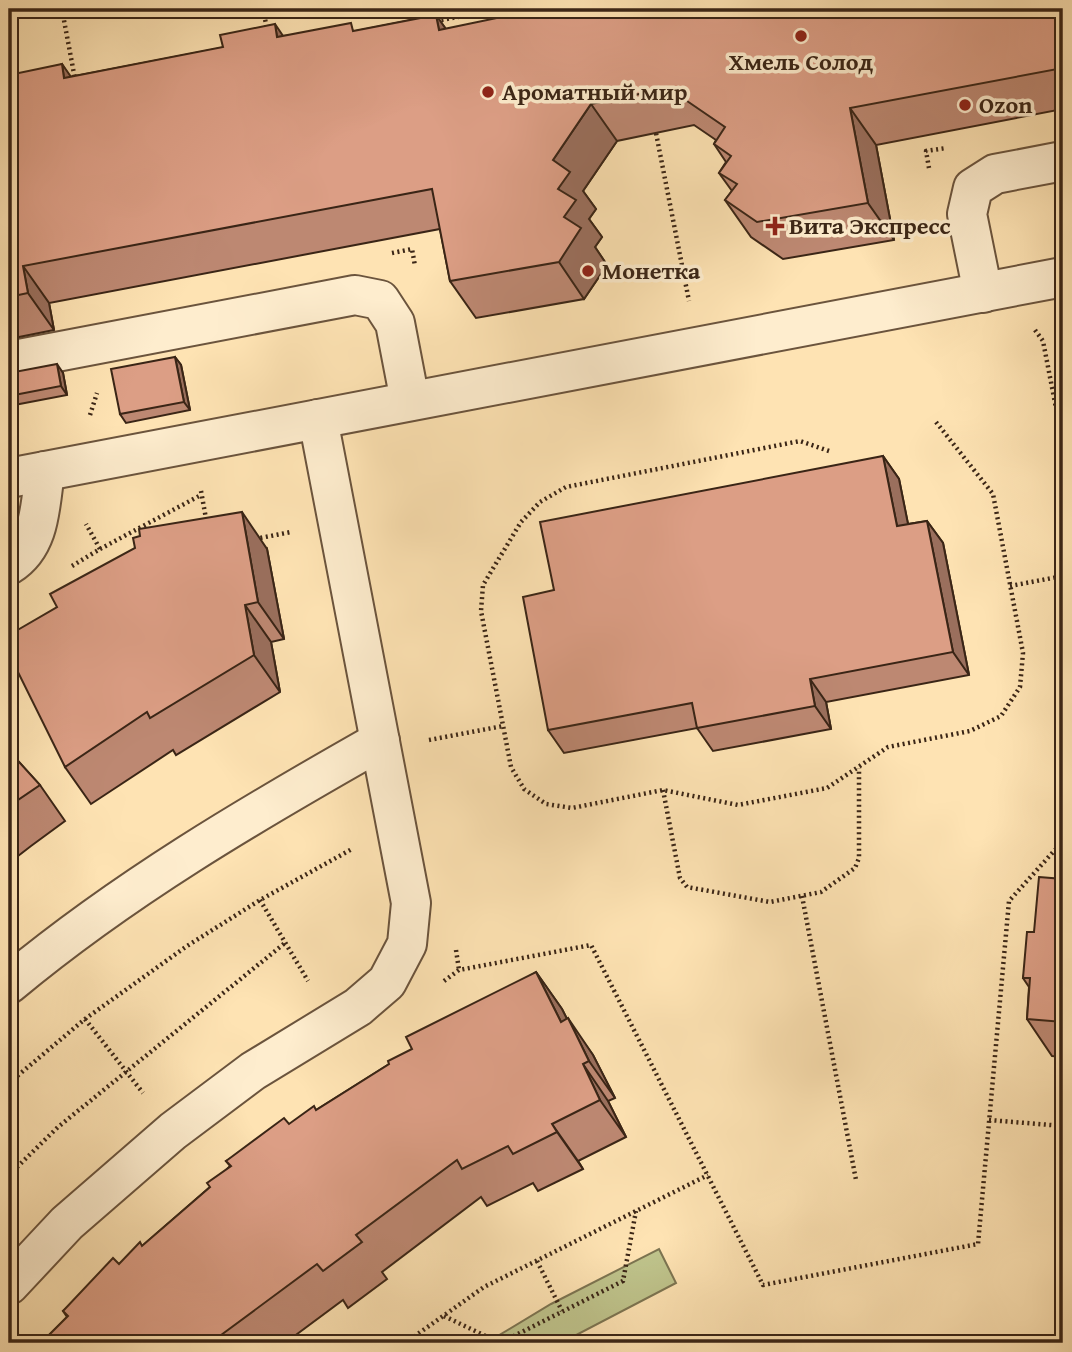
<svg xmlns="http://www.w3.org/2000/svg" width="1072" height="1352" font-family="'Gentium Book Plus',serif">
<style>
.green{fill:#bfc48c;stroke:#7c7451;stroke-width:2}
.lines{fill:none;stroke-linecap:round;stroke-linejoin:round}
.minor-casing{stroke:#6b543d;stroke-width:42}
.path{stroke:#3a2516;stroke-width:4.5;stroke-dasharray:2 3.5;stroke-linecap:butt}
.minor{stroke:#feedce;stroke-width:38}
.wall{fill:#bd8872;stroke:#3a2516;stroke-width:2}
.shaded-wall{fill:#9a6f5d;stroke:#3a2516;stroke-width:2}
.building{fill:#dc9e85;stroke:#3a2516;stroke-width:2}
.poi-dot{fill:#8f2418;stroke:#feedce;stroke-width:2.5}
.labels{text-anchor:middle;stroke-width:7;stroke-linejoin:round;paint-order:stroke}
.poi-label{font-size:24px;font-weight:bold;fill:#3a2516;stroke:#feedce;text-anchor:start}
</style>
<rect width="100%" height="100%" fill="#fee3b3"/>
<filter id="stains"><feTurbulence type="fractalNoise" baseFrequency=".00286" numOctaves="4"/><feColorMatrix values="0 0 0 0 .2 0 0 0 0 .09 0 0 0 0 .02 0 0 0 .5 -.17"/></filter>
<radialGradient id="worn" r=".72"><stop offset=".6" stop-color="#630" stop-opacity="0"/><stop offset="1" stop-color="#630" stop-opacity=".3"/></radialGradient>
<path class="green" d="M659,1249l17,34 -115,60h-75l65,-39z"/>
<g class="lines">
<defs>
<g id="minor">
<path d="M983,293l-16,-79 6,-26 22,-14 68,-13"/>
<path d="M9,361l346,-66 25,5 15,23 15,78"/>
<path d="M9,478l1054,-201"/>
<path d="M9,565c32,-20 31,-60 36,-94"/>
<path d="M9,984c114,-95 242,-170 371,-243"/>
<path d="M9,1285l58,-62 106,-92 80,-60 105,-64 29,-25 20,-38 4,-41 -93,-484"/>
</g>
</defs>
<use href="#minor" class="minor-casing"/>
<g class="path">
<path d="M263,9l4,20"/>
<path d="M63,15l12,64"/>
<path d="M436,21l65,-12"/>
<path d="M655,128l34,173"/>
<path d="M929,168l-3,-17 20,-3"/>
<path d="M392,253l20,-4 3,17"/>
<path d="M1035,330l8,11 20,103"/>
<path d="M90,415l7,-22"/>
<path d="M829,451l-29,-10 -234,46 -26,15 -19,20 -38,63 -2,26 30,156 13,22 22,15 26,4 91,-18 75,15 89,-17 61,-41 82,-16 31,-15 19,-29 3,-34 -30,-159 -57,-72"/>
<path d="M201,491l6,33"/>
<path d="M255,539l36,-7"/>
<path d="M100,549l101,-54"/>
<path d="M72,566l28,-17 -14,-25"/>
<path d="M1010,586l53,-10"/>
<path d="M429,740l74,-14"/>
<path d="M663,790l17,88 7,9 83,15 51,-10 34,-24 4,-10v-90"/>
<path d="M802,896l54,284"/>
<path d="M260,900l48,81"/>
<path d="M456,950l3,20"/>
<path d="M444,981l15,-11 132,-25 172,340 215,-41 31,-343 54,-60"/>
<path d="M85,1019l58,74"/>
<path d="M9,1083l76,-64 102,-73 73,-46 92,-51"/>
<path d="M989,1120l74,6"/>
<path d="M9,1175l49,-48 227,-184"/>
<path d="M537,1261l25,50"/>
<path d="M444,1316l56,27 123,-62 13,-70"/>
<path d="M10,1343l11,-12"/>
<path d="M405,1343l79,-56 224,-112"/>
</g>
<use href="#minor" class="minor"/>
</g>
<g class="wall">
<path d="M1063,9v100l-187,36 18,95 -111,19 -32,-22 -26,-37 7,-9 -13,-18 7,-11 -12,-18 2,-4 -22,-15 -77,16 -34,50 13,18 -7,10 13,18 -7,10 12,18 -23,34 -108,19 -26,-37 -10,-52 -391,74 5,27 -45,9v-251l53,-24 8,13 213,-41 73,-5 80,-16 10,14z"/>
<path d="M175,357l6,8 9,45 -64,13 -6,-9z"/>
<path d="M9,373h54l4,22 -58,11z"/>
<path d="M883,456l16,23 9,45 19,-3 16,22 26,132 -143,27 5,27 -118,22 -16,-23 -133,25 -16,-23 6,-140z"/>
<path d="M267,549l17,90 -13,3 9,50 -104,63 -3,-5 -82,54 -26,-37z"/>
<path d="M9,751l31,34 25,36 -34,25 -22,17z"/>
<path d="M1063,879v178l-11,-1 -25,-37 2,-32 -6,-9 11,-46z"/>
<path d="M536,972l26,37 5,10 26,36 22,43 -7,3 18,36 -48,24 5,8 -45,22 -5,-8 -46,23 -6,-9 -99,75 5,7 -39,29 -5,-8 -58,43h-237l2,-2 -3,-4 20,-20 -4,-6 56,-47 23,-18 68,-59 20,-21 -4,-5 90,-51z"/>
</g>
<g class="shaded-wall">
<path d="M436,15l26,37 -23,-22z"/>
<path d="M275,24l25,37 -23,-24z"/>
<path d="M62,64l26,37 -24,-23z"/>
<path d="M591,104l26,37 -34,50 13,18 -7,10 13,18 -7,10 12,18 -23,34 -25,-37 5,-45 -11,-57z"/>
<path d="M850,108l26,37 18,95 -26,-37z"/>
<path d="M23,266l26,37 5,27 -26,-37z"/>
<path d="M175,357l6,8 9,45 -6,-8z"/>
<path d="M57,364l6,9 4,22 -6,-9z"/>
<path d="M883,456l16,23 14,70 -16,-23z"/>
<path d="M242,512l25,37 17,90 -26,-37z"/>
<path d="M927,521l16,22 26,132 -16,-23z"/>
<path d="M245,605l26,37 9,50 -26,-37z"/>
<path d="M810,679l16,23 5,27 -16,-23z"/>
<path d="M536,972l26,37 25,50 -26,-37z"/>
<path d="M568,1018l25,37 22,43 -26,-37z"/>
<path d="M583,1064l25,37 18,36 -26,-37z"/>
<path d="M552,1124l26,37 5,8 -26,-37z"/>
</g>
<g class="building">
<path d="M525,9h538v59l-213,40 18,95 -111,19 -32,-22 12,-16 -18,-11 12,-17 -17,-12 11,-17 -57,-39 -77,16 -38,56 17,12 -12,17 18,11 -12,17 17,11 -22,34 -109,19 -18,-92 -409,77 5,27 -19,4v-209h1l-1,-13 53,-11 2,14 159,-31 -3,-12 55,-11 2,13 74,-14 2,8 83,-16 3,15 82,-17z"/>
<path d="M175,357l9,45 -64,12 -9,-45z"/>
<path d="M57,364l4,22 -52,10v-23z"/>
<path d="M883,456l14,70 30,-5 26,131 -143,27 5,27 -118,22 -5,-25 -144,27 -25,-133 31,-7 -14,-68z"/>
<path d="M242,512l16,90 -13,3 9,50 -104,63 -3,-6 -82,55 -56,-113v-19l48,-28 -7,-13 85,-46 -2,-10 7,-2 -1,-7z"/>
<path d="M9,751l31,34 -31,21z"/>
<path d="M1039,877l24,2v143l-36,-3 3,-41h-7l4,-46h7z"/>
<path d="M536,972l25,50 7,-4 21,43 -6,3 17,36 -48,24 5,8 -44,22 -5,-8 -46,23 -5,-9 -101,75 6,7 -39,29 -6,-7 -100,74 6,5h-175l3,-3 -4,-3 21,-21 -5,-5 50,-53 6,6 21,-22 2,4 68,-59 -3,-4 24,-17 -5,-5 58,-43 5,6 25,-18 2,4 73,-46 -1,-3 24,-12 -6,-12z"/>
</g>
<g class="poi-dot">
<circle cx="801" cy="36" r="7"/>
<circle cx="488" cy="92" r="7"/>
<circle cx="965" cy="105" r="7"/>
<path d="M771.5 215.5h7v7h7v7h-7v7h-7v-7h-7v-7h7z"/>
<circle cx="588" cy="271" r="7"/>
</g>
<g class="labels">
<g class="poi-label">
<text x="801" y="70" text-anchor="middle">Хмель Солод</text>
<text x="502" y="100">Ароматный мир</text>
<text x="979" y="113">Ozon</text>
<text x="789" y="234">Вита Экспресс</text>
<text x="602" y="279">Монетка</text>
</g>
</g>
<rect width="1072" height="1352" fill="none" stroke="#fee3b3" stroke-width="35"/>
<rect x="10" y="10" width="1051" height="1331" fill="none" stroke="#3a2516" stroke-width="3.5"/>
<rect x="18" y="18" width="1037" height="1317" fill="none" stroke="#3a2516" stroke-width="2"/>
<rect width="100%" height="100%" filter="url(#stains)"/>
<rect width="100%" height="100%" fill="url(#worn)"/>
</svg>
